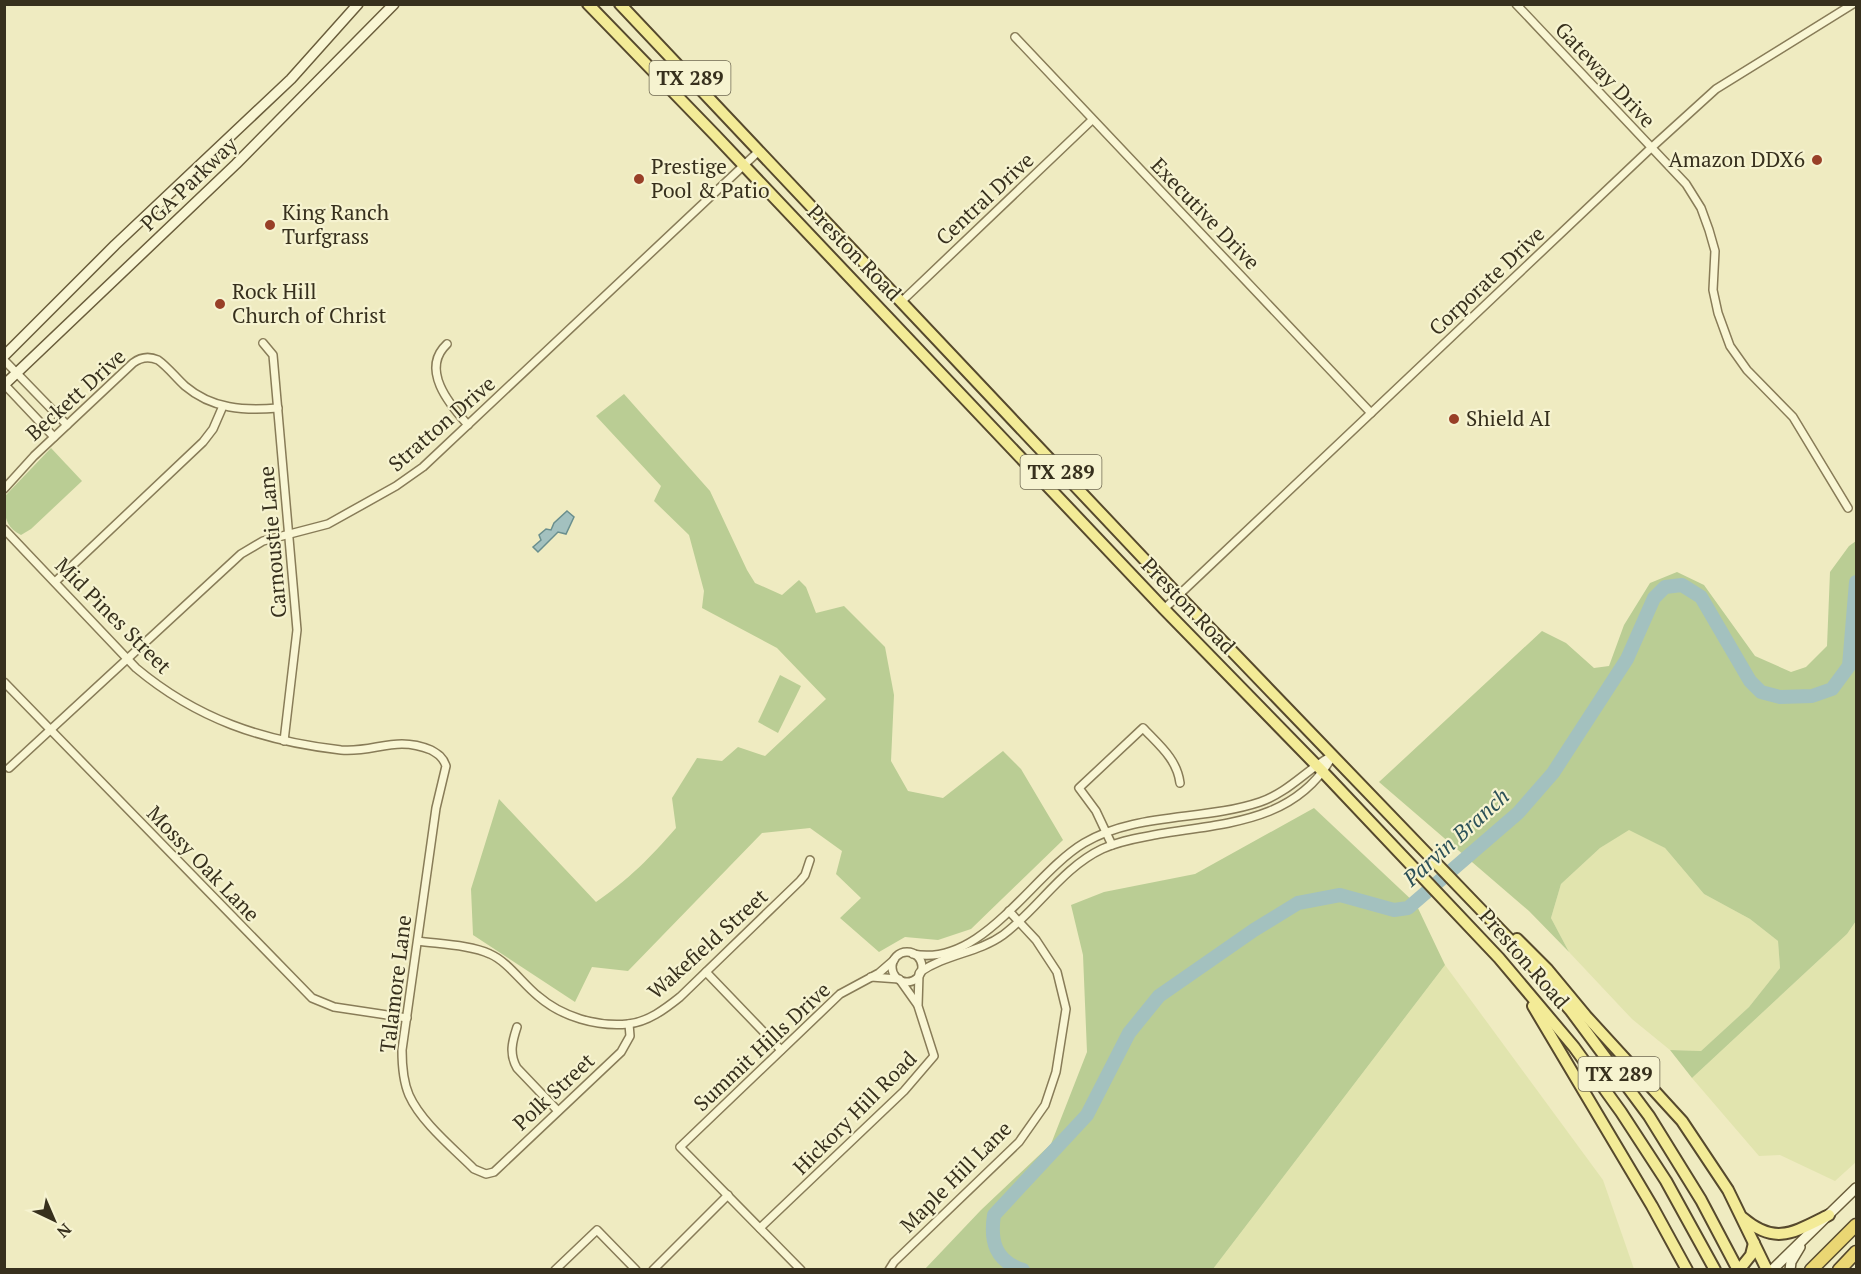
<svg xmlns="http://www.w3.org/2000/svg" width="1861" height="1274" font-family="'PT Serif',serif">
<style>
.farmland{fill:#e1e4ae}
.green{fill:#bacd94}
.water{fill:#a3c1bf;stroke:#6a8f8e;stroke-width:1.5}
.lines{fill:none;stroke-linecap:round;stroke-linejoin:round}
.river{stroke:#a3c1bf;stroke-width:14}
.minor-casing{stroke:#887c58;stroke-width:10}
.secondary-casing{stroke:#6a5d3b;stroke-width:12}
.primary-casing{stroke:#56492d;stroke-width:14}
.trunk-casing{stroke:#56492d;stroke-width:15}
.minor{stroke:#f9f6d4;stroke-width:7}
.secondary{stroke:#f9f6d4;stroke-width:9}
.primary{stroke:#f3eb97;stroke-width:10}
.trunk{stroke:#ead673;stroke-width:12}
.poi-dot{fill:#983f27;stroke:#f6f3d0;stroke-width:2}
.labels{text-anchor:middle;stroke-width:4.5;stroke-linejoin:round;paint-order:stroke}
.shield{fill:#f6f3d0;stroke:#706a53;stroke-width:1.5}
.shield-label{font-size:20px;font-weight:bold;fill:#37301d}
.street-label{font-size:21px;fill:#37301d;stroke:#f6f3d0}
.poi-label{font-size:21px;fill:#37301d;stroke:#f6f3d0;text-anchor:start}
.water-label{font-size:22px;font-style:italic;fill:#2c5158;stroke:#f6f3d0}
</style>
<rect width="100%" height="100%" fill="#efebc1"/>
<g class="farmland">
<path d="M1629,829l36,19 39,46 46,25 28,22 2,27 -31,39 -48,44 -31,-1 -38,-31 -63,-67 -18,-34 10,-34 39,-36z"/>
<path d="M1856,921v241l-21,19 -55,-26 -21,1 -67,-78 155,-144z"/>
<path d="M1445,965l158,215 31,89h-421z"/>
</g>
<g class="green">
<path d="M624,394l86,97 37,79 8,13 27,12 17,-15 7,7 10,26 28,-7 41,41 9,48 -3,66 17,30 35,7 60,-47 18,18 42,71 -92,89 -33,11 -33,-3 -26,15 -39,-34 21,-20 -25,-24 6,-23 -32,-23 -48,5 -134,138 -36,-4 -17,35 -102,-67 -2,-46 28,-90 97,103c33,-23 54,-44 80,-74l-4,-30 25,-40 25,3 16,-14 27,9 61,-57 -49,-51 -75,-40 2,-17 -15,-56 -35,-34 7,-15 -65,-70z"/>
<path d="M51,448l31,33 -51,48 -10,6c-17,-8 -17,-22 -16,-39z"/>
<path d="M1856,541v380l-9,13 -155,144 -22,-28 31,1 48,-44 31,-39 -2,-27 -28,-22 -46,-25 -39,-46 -36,-18 -29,18 -39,36 -10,34 18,34 -40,-41 -150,-129 163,-151 24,12 28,25 15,-2 15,-41 26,-42 27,-11 27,13 51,71 36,16 15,-5 21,-21 3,-74 19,-26z"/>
<path d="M780,675l21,11 -23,47 -20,-11z"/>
<path d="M1314,808l102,96 29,61 -232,304h-288l56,-59 70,-66 36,-92 -4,-97 -12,-50 33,-13 91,-18z"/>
</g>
<path class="water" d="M567,511l7,6 -8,17 -8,-2 -20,20 -5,-5 8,-7 -2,-5 7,-6 5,1 3,-7z"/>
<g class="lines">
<path class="river" d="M1023,1270c-28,-9 -33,-29 -29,-55l93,-100 42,-82 30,-37 95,-66 44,-27 42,-8 54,15 14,-2 110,-95 35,-40 74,-114 27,-61 11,-11 17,-2 19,12 49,84 11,11 19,5 32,-1 20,-7 17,-23 7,-84"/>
<defs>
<g id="minor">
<path d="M1516,4l170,180 15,24 8,22 6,21 -2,39 5,23 12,33 17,24 46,47 55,91"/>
<path d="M1015,37l356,376"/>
<path d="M901,302l191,-182"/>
<path d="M263,343l10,12 24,275 -13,111"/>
<path d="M447,344c-27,25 2,60 21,81"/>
<path d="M4,360l63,65"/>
<path d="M4,384l50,53"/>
<path d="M4,489l30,-33 99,-93c8,-6 16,-7 25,-3 10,7 18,18 27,26 27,23 59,25 93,22"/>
<path d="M4,529l132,139c61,51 126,73 205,82 34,3 54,-15 90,0 7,4 12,7 15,16l-10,42 -34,242c0,15 1,31 7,45 12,27 44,53 65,74l12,5 8,-2 127,-120 9,-16 -1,-12"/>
<path d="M55,582l148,-140 10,-13 10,-23"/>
<path d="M1164,609l487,-461 65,-59 137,-85"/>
<path d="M4,682l308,316 22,9 73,11"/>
<path d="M9,768l232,-214 22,-13 65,-17 68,-38 27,-19 336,-316"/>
<path d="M1112,845l-16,-34 -17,-23 64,-60c16,17 34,31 37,55"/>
<path d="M418,941c21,3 53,4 72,13 17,7 33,30 48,42 24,21 59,31 90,28 20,-2 37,-15 52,-27l120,-116 5,-6 5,-15"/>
<circle cx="907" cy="967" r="15"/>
<path d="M913,954c69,14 119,-80 171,-111 52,-31 120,-22 176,-41 29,-10 47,-33 73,-47"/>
<path d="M706,972l75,78"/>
<path d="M920,972c26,-18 58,-19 83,-37 35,-26 59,-67 99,-86 19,-9 38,-11 57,-15 67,-11 138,-12 174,-79"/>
<path d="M871,977l28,2"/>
<path d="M900,980l17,24"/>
<path d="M517,1027c-5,15 -8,27 0,41l41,43"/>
<path d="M760,1228l144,-137 30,-35 -16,-50 1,-32"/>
<path d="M555,1270l42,-40 39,40"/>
<path d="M653,1270l75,-75"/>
<path d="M801,1270l-121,-123 160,-153 39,-21 15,-13"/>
<path d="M889,1270l5,-8 125,-120 26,-37 11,-33 10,-63 -9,-37 -21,-32 -27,-29"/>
</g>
<g id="secondary">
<path d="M4,356l111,-111 176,-166 67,-75"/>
<path d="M4,385l232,-221 158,-160"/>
<path d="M1772,1270l84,-82"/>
<path d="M1790,1270l1,-8 9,-15"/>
</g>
<g id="primary">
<path d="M588,4l127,131 449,474 160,164 175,185 75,89 47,65 45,69 49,89"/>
<path d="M620,4l558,591 333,346 60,70 78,105 52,84 37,70"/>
<path d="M1517,939l30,30 39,47 96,105 46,69 39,80"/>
<path d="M1533,1006l119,200 35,64"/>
<path d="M1743,1218c33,28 51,14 86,-3"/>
<path d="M1739,1270l12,-15 3,-12"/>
</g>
<g id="trunk">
<path d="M1811,1270l45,-45"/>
<path d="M1839,1270l17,-18"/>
</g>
</defs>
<use href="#minor" class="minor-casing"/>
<use href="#secondary" class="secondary-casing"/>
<use href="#primary" class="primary-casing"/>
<use href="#trunk" class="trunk-casing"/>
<use href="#minor" class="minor"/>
<use href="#secondary" class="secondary"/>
<use href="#primary" class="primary"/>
<use href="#trunk" class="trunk"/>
</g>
<g class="poi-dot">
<circle cx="1817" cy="160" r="6"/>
<circle cx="639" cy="179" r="6"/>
<circle cx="270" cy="225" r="6"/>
<circle cx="220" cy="304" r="6"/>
<circle cx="1454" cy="419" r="6"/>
</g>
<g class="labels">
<g class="shield">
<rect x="649.5" y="61" width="81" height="34" rx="4.5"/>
<rect x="1020.5" y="455" width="81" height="34" rx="4.5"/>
<rect x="1578.5" y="1057" width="81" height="34" rx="4.5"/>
</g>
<g class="shield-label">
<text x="690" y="85">TX 289</text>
<text x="1061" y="479">TX 289</text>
<text x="1619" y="1081">TX 289</text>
</g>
<g class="street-label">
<text transform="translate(1605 75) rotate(47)" y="7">Gateway Drive</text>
<text transform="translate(189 184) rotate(-44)" y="7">PGA Parkway</text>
<text transform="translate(985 199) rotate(-43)" y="7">Central Drive</text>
<text transform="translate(1205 214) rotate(46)" y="7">Executive Drive</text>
<text transform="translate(854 253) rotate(46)" y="7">Preston Road</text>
<text transform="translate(1487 281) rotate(-43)" y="7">Corporate Drive</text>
<text transform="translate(76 395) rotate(-42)" y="7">Beckett Drive</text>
<text transform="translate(442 424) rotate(-41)" y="7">Stratton Drive</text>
<text transform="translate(273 542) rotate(-95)" y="7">Carnoustie Lane</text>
<text transform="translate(1188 606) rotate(46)" y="7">Preston Road</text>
<text transform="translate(113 616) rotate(45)" y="7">Mid Pines Street</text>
<text transform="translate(203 864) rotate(46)" y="7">Mossy Oak Lane</text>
<text transform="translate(708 944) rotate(-42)" y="7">Wakefield Street</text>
<text transform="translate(1524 959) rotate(49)" y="7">Preston Road</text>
<text transform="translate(396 984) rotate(-83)" y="7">Talamore Lane</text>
<text transform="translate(762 1047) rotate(-43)" y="7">Summit Hills Drive</text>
<text transform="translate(554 1092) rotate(-43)" y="7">Polk Street</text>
<text transform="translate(855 1113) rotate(-45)" y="7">Hickory Hill Road</text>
<text transform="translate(956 1177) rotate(-45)" y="7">Maple Hill Lane</text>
</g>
<g class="poi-label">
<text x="1805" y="167" text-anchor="end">Amazon DDX6</text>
<text x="651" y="174">Prestige<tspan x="651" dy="24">Pool &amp; Patio</tspan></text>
<text x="282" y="220">King Ranch<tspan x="282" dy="24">Turfgrass</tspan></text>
<text x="232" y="299">Rock Hill<tspan x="232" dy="24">Church of Christ</tspan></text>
<text x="1466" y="426">Shield AI</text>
</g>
<g class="water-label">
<text transform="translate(1456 837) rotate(-42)" y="8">Parvin Branch</text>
</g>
</g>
<rect width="1861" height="1274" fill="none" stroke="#37301d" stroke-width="12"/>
<g transform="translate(54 1220) rotate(136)" stroke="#f6f3d0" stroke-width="4.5" paint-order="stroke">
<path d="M0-4.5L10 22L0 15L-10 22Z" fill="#37301d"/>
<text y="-9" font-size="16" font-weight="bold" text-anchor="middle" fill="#37301d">N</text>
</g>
</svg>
